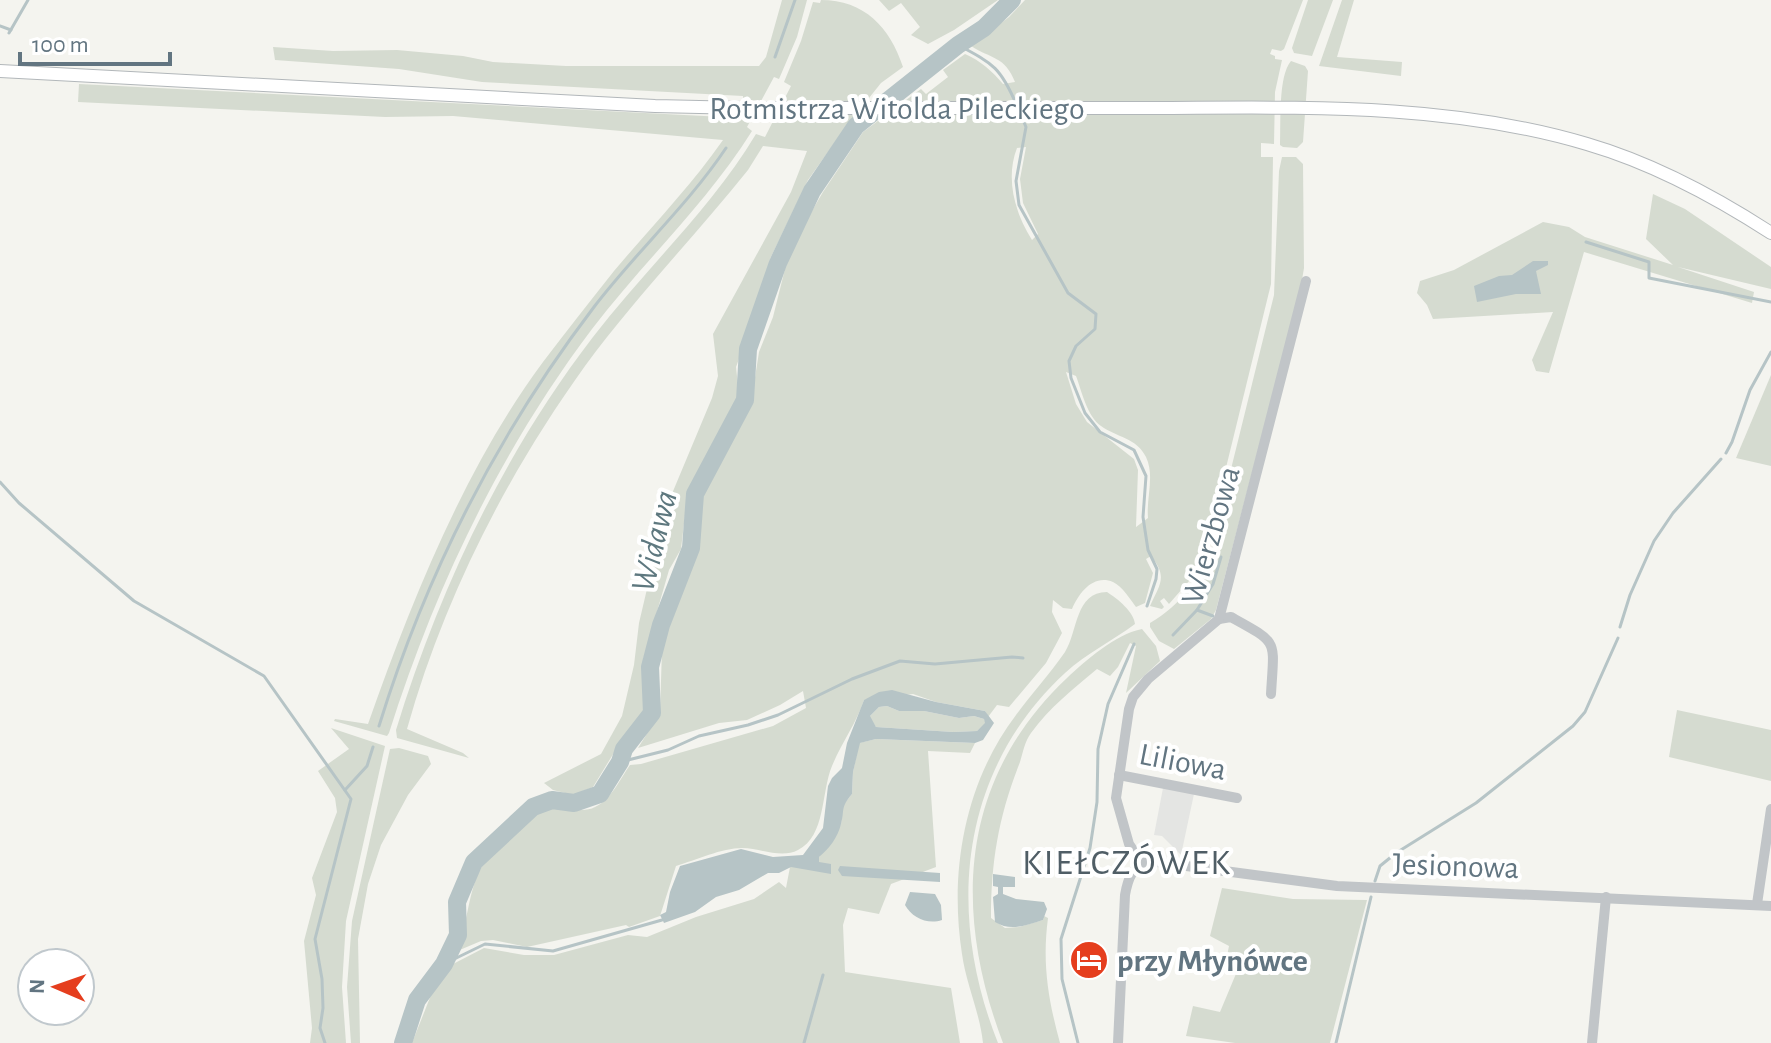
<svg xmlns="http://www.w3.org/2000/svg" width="1771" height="1043" font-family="'Alegreya Sans',sans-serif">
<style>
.built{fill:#e4e5e3}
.green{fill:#d5dbd0;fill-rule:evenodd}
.water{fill:#b6c4c6;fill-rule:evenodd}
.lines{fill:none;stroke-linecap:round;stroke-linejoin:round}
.stream{stroke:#b6c4c6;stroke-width:3}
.river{stroke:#b6c4c6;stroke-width:18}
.major-casing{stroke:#b2b7ba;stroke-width:14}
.minor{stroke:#c1c5c8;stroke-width:10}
.major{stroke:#fff;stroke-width:12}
.labels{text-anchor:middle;stroke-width:8;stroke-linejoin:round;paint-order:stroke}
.street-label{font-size:32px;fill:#627581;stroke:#fff}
.poi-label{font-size:32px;font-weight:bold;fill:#627581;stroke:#fff;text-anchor:start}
.water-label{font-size:34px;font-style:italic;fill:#5e787f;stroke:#fff}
.quarter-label{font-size:36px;letter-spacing:2px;fill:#505e66;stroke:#fff}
</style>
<rect width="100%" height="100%" fill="#f4f4ef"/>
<path class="built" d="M1163,788l31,6 -13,61 -19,-19 -8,-1z"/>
<g class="green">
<path d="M782,0h25l-10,37 -18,42 -5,-2 -27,50 5,4c-45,72 -108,130 -160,198 -92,122 -157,259 -203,404l-2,3 -53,-15 1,-2 33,5c43,-122 97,-257 175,-362 23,-30 47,-61 71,-91 37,-44 77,-85 109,-131l-270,-24 -68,1 -307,-15 1,-18 664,34v-22l-261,-14 -83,-13 -124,-9 -2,-13 60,4 64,-1 66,6 30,6 73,4h193l7,-9z"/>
<path d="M821,0c43,0 69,27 82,67l-22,16 -36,45 -37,52 -38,79 -8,38 -26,70 3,28 -51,95 -7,59 -12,21 -26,90 2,50 -5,12 -14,11 -33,54 -20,8 -20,-5 -9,-7 57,-29 21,-38 12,-51 5,-42 27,-115 46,-110 6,-22 -5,-42 78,-142 16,-41 -44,-5 -15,24c-53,66 -113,128 -163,196 -79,110 -141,232 -178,363l56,24 6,5 -72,-20 -1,-8c43,-140 107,-276 197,-393 53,-69 118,-128 163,-203l9,3 26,-51 -7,-4 17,-41 12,-39 7,1z"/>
<path d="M879,0h119l-44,30 -26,14 -17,-9 9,-8 -19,-24 -12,8z"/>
<path d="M1025,0h278l-19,49 -3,2 -9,-2 -2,5 5,2v3l7,1 -7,32 -1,52 -13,-1v14h12l-2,127 -62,253 -13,36 -27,31 -5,-6 -4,3 4,6 -2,2 -12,-3c10,-22 18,-29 1,-50l-5,3 7,14 -8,30 -9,4c-6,-8 -14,-21 -23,-25 -20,-8 -34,11 -41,27l-9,-1 -10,-8 -1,12 10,21 -16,30 -37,44 -12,-2 -9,12 -3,-6 -49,-9 -23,-8 -49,6c-8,24 -22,42 -32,66 -11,26 -6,70 -34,84 -17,9 -38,-2 -56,-2 -20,0 -46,12 -66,18l-16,50 -31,11 -3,-2 -99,22 -34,-7 -12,1 -26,11c16,-32 11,-67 34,-97 7,-9 47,-44 57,-48 13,-3 34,8 49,0 16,-7 25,-28 35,-42l11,-1 132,-38 33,-18 -3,-17 -23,14 -33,15 -28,3 -81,25 22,-35 2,-64 9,-35 29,-67 -1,-41 5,-17 47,-86 8,-51 14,-35 14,-56 12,-28 24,-41 40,-60 58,-43 5,5 22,-17 -5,-7 22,-16c16,7 27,17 38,30l12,-2c-10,-26 -24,-23 -44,-36l38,-29zM1026,147l-6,32 3,24 15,31 -6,6c-17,-27 -27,-61 -15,-92zM1066,372l10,4c6,16 11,40 25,50 15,11 36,12 45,31 9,19 0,41 2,61l-12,9 2,-57 -4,-11 -47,-37 -11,-18z"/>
<path d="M1308,0h25l-21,56 -18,-3 -2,-5z"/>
<path d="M1342,0h12l-17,57 65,5 -1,14 -82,-10z"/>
<path d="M1291,61l14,5 3,5 -5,71 -6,6 -14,-1 -3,-2c1,-22 -2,-69 11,-84z"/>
<path d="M1282,157h14l7,7 1,104 -3,18 -85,324 -5,9 -37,30 -15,-8 -9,-14v-4c32,-19 49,-43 62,-77l62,-251 5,-124z"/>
<path d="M1653,194l32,15 86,58v22l-93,-22 76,25 -2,11 -168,-51 -35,121 -13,-2 -4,-11 21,-48 -120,7 -6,-14 -10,-12 3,-12 34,-11 89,-48 26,5 16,10 88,28 -27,-26z"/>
<path d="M1771,375v91l-35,-8z"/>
<path d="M1107,592c11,7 27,20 28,32 -23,17 -48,29 -70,49 -106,98 -119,240 -67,370h-15c-3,-30 -17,-59 -21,-89 -13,-83 3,-172 54,-239 16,-22 34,-41 49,-63 13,-21 10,-60 42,-60z"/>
<path d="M1142,629l14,17 4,15 -34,32 10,-47 -6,-3 -12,24 -8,9 -13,-7c-24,20 -48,39 -66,64 -6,8 -8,19 -11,29 -21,53 -29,98 -29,156l14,10 14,-1 24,-7 1,-4 4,2c-6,45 0,81 12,125h-57c-50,-132 -44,-263 64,-365 19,-18 49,-44 75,-49z"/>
<path d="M887,706l12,5h25l35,7 15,-2 10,3 2,4 -9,8 -24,1 -77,-5 -7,-10 10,-10z"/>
<path d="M1677,710l94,20v51l-102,-24z"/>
<path d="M331,728l54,18 -39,175 -4,66 4,56h-36l2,-15 -8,-87 12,-46 -4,-17 25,-66 -2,-14 -17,-27 31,-22z"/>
<path d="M876,739l99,4 -5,10 -42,-2 8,116 -45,17 -12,30 -31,-6 -5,17 2,47 106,16 9,55h-548l21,-53 20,-26 31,-16 40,7h30l74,-20 19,2 49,-20 58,-18 25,-17 7,6 4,-21h13l16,-10 22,-33 2,-19 9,-11 1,-22 6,-29z"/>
<path d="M399,748l29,8 3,8 -23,31 -27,50 -13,39 -10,55 2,104h-9l-4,-56 5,-66 38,-172z"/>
<path d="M1222,888l71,11 74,1 -37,143h-95l-49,-7 7,-30 27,6 18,-43 -13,-3 4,-20 -19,-10z"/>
</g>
<g class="water">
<path d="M1533,261h15v4l-12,6 5,23h-25l-39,8 -3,-16 25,-10 13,-1z"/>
<path d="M892,690l44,12 49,9 9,12 -11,17 -8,3 -99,-4 -16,4 -7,29 -1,22c-12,14 -7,15 -11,30 -3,13 -12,25 -22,33v5l12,2v10l-40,-7 -12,6h-11l-29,17 -23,7 -21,15 -31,11 -4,-8 6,-3 4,-20 10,-26 61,-17 32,8 30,-2 20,-27 5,-42 4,-8 10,-10 5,-25 17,-43 15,-8zM887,706l12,5h25l35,7 15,-2 10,3 1,4 -8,8 -24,1 -77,-5 -6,-11 9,-9z"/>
<path d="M840,866l100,7v9l-98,-6 -4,-6z"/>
<path d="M993,874l22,3v10h-12v7l13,5 28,3 3,7 -4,11c-17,5 -32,12 -48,2l-2,-25 5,-3v-7l-5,-1z"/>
<path d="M910,892l25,2 6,11 1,15c-14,5 -30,-2 -37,-15z"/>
</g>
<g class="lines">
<g class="stream">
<path d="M0,26l11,4"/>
<path d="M9,33l19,-33"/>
<path d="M958,45c36,19 43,23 59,61"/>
<path d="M775,57l20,-57"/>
<path d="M1020,113l6,14 -10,54 3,24 49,88 28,21 -1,15 -19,17 -7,15 2,17 14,35 15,19 34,18 12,26 -3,41 5,33 9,19 -1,10 -9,27"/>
<path d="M1586,242l63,20v16l122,24"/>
<path d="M1726,453l6,-11 18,-52 21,-38"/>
<path d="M0,482l19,21 115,98 130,75 87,123 -36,140 7,40 1,29 -3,20 5,15"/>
<path d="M1213,616l-16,-6 16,-26 8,-27"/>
<path d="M1620,627l10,-32 24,-54 19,-28 48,-54"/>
<path d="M1173,635l24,-25"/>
<path d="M379,726c47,-152 119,-293 215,-419 42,-55 94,-102 132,-159"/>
<path d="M620,762l48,-12 31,-14 49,-11 30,-10 74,-36 48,-18 35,3 77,-7 11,1"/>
<path d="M345,790l22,-24 6,-19"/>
<path d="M1375,881l5,-15 16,-13 80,-50 97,-77 12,-14 33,-74"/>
<path d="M444,964l41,-20 68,7 109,-31"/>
<path d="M804,1043l19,-68"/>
<path d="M1078,1043l-16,-64 -1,-40 29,-91 7,-46 1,-53 10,-45 26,-60"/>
<path d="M1336,1043l35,-146"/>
</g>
<path class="river" d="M403,1043l14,-43 27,-36 14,-29 -1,-33 17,-40 59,-55 19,-7 22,3 26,-9 20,-32 4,-13 28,-36 -2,-46 11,-42 30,-77 4,-54 50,-94 3,-51 30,-86 34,-72 44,-65 102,-81 26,-17 28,-28"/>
<defs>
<path id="major" d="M0,71l655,35 89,2c133,0 265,0 398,0 148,0 301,-7 445,36 65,19 127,52 184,89"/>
</defs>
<use href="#major" class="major-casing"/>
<g class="minor">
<path d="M1219,619l12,-2c49,27 43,22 40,77"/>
<path d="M1119,775l118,23"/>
<path d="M1142,863l-13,-19 -13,-46 13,-89 4,-12 15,-18 71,-60 87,-338"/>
<path d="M1757,904l14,-95"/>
<path d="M1118,1043l7,-148c3,-17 7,-28 24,-34l188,25 434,20"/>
<path d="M1592,1043l14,-146"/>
</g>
<use href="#major" class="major"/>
</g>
<defs>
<symbol id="hotel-disc" viewBox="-11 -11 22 22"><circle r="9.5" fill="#e53e1e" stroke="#fff"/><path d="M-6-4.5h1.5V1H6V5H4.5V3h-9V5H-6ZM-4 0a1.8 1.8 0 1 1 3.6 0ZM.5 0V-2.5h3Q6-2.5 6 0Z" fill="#fff"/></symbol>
</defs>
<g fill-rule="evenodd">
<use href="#hotel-disc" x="1067" y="938" width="44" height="44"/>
</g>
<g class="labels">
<g class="street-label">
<text x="897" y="119">Rotmistrza Witolda Pileckiego</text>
<text transform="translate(1210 535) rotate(-74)" y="11">Wierzbowa</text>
<text transform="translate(1183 761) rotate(11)" y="11">Liliowa</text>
<text transform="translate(1456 865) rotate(2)" y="11">Jesionowa</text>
</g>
<g class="poi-label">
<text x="1117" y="971">przy Młynówce</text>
</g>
<g class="water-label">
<text transform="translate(653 541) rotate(-76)" y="12">Widawa</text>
</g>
<g class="quarter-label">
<text x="1127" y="874">KIEŁCZÓWEK</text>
</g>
</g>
<g transform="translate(56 987) rotate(272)"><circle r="38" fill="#ffffff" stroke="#c0c8cd" stroke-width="2"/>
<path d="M0-6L14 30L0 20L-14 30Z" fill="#e53e1e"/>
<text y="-12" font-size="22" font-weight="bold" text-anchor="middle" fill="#627581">N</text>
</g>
<path d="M20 52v12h150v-12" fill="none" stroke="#627581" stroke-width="4"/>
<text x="32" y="52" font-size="24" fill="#627581" stroke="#ffffff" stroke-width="6" paint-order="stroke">100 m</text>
</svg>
